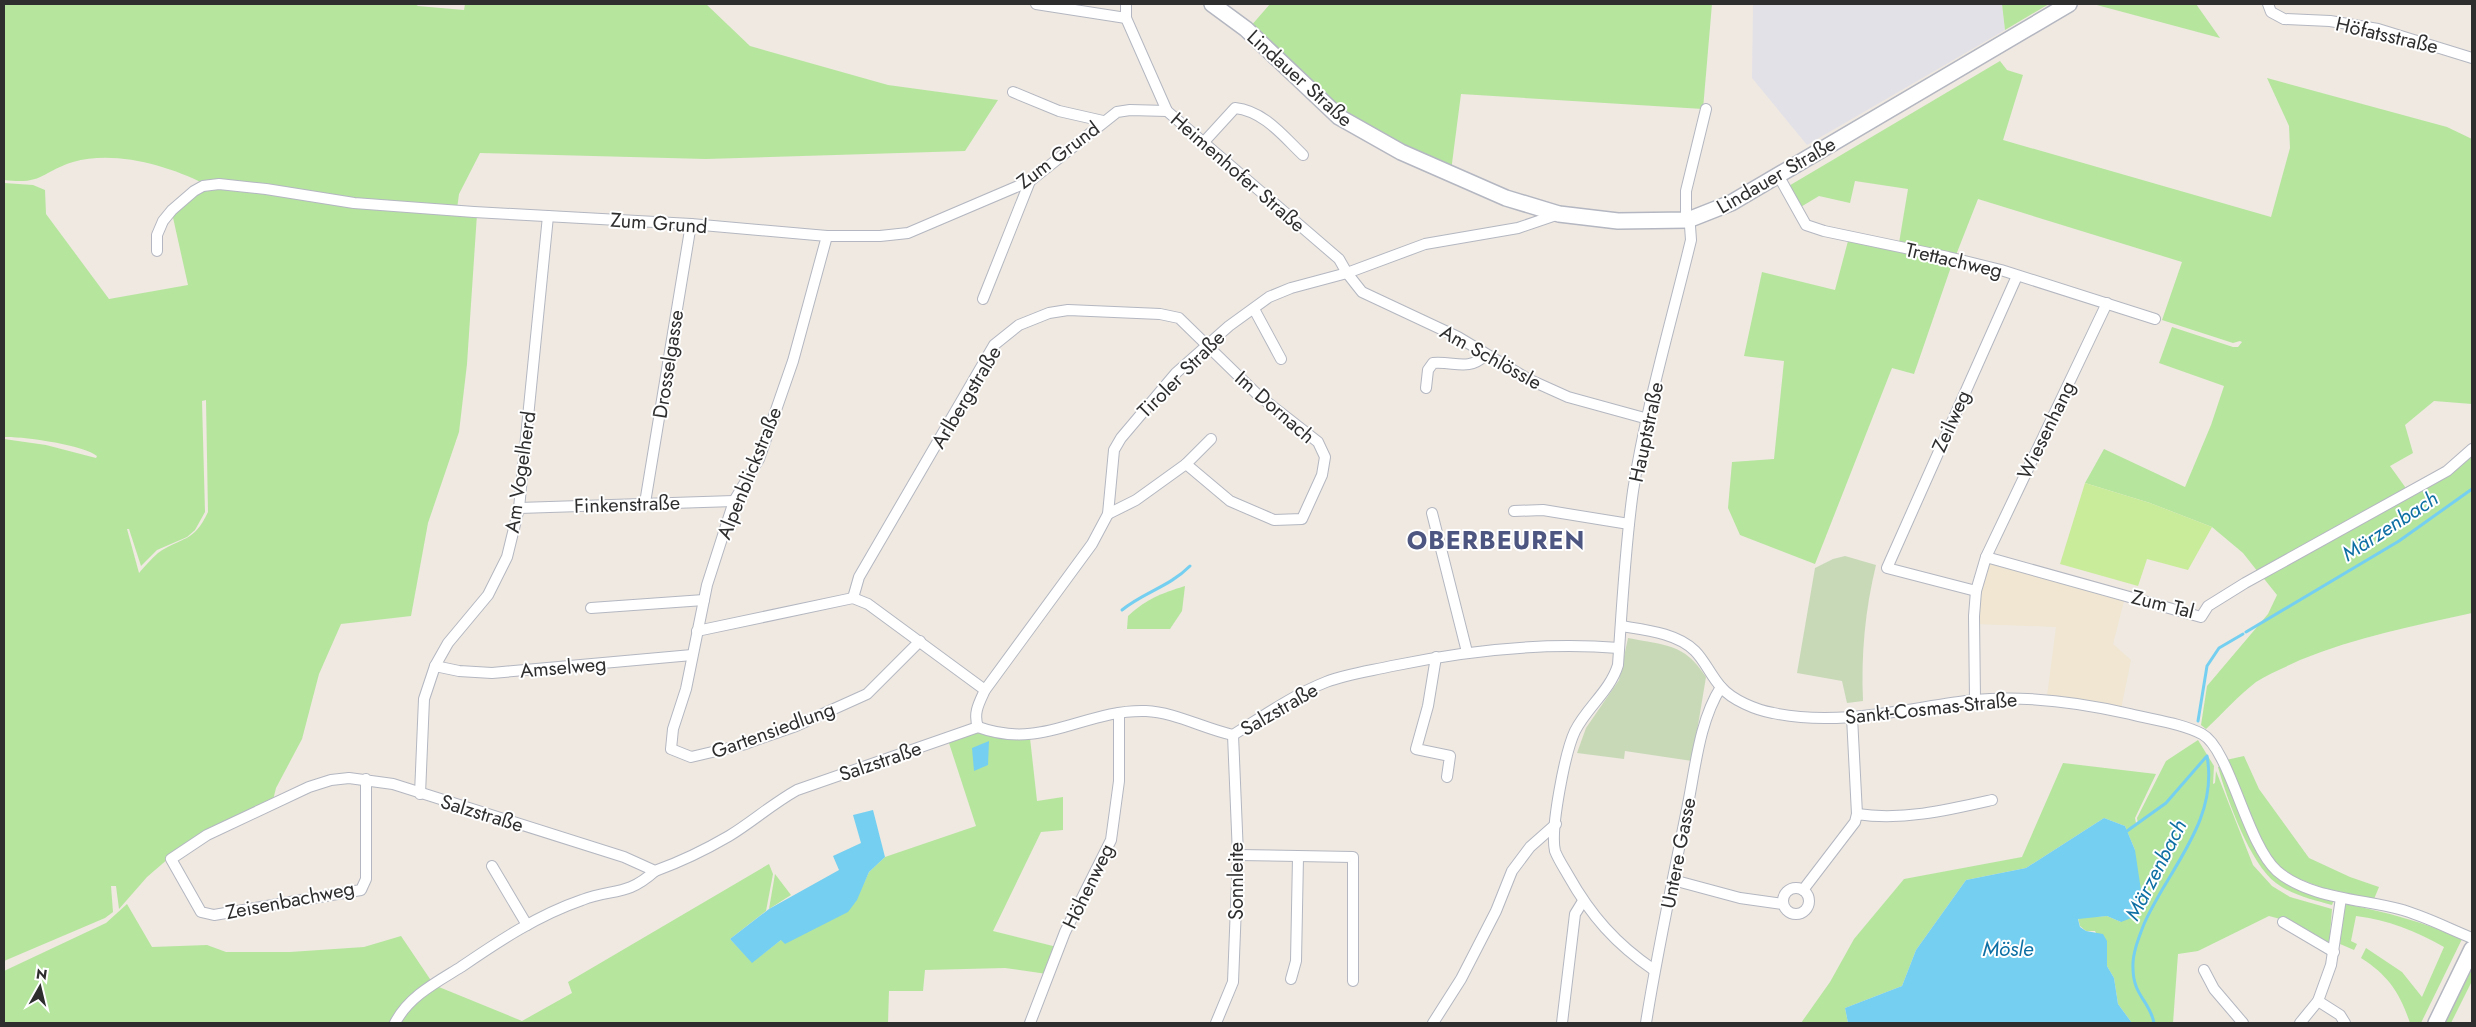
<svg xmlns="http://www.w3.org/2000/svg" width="2476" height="1027" font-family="Jost,sans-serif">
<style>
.industrial{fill:#e3e1e8}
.education{fill:#f0e6d1}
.green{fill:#b6e59e;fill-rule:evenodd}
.cemetery{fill:#c8d9b8}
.pitch{fill:#c9ec9a}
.water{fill:#75cff0}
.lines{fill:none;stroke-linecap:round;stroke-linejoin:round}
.stream{stroke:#75cff0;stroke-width:3}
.street-casing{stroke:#b4b7c1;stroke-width:12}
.secondary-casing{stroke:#b4b7c1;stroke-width:18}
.street{stroke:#fff;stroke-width:10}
.secondary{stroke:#fff;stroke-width:15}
.labels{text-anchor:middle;stroke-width:4;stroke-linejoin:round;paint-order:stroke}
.street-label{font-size:20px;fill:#2e2e2e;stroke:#fff}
.water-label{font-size:21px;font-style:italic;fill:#0d6fa3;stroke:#fff}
.district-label{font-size:25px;font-weight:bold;letter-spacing:1px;fill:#4d5680;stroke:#fff}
</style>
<rect width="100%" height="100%" fill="#efe9e1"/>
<path class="industrial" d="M1753,4h249l3,26 -198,115 -55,-67z"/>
<path class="education" d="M1987,559l138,38 -12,47 18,16 -10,49 -74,-13 9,-69 -80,-3z"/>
<g class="green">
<path d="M4,4h411l3,2 46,4 1,-6h241l44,42 138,39 110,15 -33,51 -259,8 -226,-6 -21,41 -2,15 -252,-25c-38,-19 -91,-34 -132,-22 -32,10 -30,23 -69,18z"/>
<path d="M1270,4h442l-9,105 -242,-15 -10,77 -92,-45 -109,-99z"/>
<path d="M2002,4h47l-44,26z"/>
<path d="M2093,4h103l24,34z"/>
<path d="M2000,61l7,9 16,5 -20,65 268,77 19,-69 -1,-22 -22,-48 180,49 25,12v265l-38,-3 -29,24 8,28 -23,13 18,25 -150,81 -15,-19 -31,-26 -62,-24 -65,-20 19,-34 81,38 26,-62 13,-39 -65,-23 13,-36 61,20h5l4,-5 -2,-1 -7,2 -71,-23 20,-58 -204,-63 -22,56 -57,-12 9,-54 -53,-8 -5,22 -31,-7 -20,12 -12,-21z"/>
<path d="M4,183l29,2 12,5 1,24 63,85 79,-14 -16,-72 32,-25 273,26 -10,150 -8,68 -31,91 -17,93 -70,8 -22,50 -17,65 -26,49 -4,16 -96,48 -29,25 -28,32 -3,-23h-5l2,26 -8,6 -101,43v-522l42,6 50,13 1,-2c-12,-11 -76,-20 -93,-19zM206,400l2,112c-15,32 -26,24 -50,41 -7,6 -13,13 -19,20l-12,-44h2l12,37 16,-16 30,-13 8,-7 10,-18 -3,-111z"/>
<path d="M1848,241l105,20 -39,113 -22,-6 -77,196 -75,-29 -12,-27 4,-46 42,-3 10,-98 -40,-5 18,-84 73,18z"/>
<path d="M2472,450v163c-58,13 -116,24 -172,47 -14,7 -30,13 -44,22 -18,14 -33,31 -50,47l-5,-4 6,-39 61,-72 9,-19 -16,-20z"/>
<path d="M1185,586l-3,25 -12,18h-43l1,-13c20,-18 32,-22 57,-30z"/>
<path d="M979,729l51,9 7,63 26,-4v33l-22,2 -48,99 64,16 -10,27 -42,-6 -80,2 -2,21h-34l-1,32h-491l37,-38 88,36 50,-28 -4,-11 201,-118 4,10 -7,37 -36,28 22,23 29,-22 82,-55 6,-13 16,-15 91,-31 -28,-86z"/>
<path d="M2198,740l16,26 -1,18 2,-1 1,-12 37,94 19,21 18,11 42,12 -3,38 -45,-27 -15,-4 -71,35 -20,3 -5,69h-41l-14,-19 -4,-26 -7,-12v-12l-12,-23h-9l-6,-5 -2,-8 29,-2 14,6 14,-72 -8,-19 11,-7 -1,-6 29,-57z"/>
<path d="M2244,756l15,33 50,69 41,19 29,10 -5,12 -51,-11 -29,-11 -13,-8 -14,-15 -41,-94z"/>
<path d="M2063,763l93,11 -21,44 1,5 -9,8 -2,-5 -21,-8 -78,50 -60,12 -50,70 -14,36 -57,22 3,15h-47l29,-41 24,-43 50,-60 118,-22z"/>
<path d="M2220,766l41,92 73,42 -2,5c-19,-5 -40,-10 -56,-22 -26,-19 -49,-84 -58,-116z"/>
<path d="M775,874l16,21 -22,14z"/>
<path d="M127,904l25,43 55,-2 19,7h64l74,-5 37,-11 31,46 -38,41h-390v-52l102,-48z"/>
<path d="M2345,904c41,8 79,18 117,35l-41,84h-11c-10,-30 -22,-48 -49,-65l5,-10 36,24 20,25 22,-50c-28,-16 -56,-27 -88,-31l-5,25 6,3 -3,6 -14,-6z"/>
<path d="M2472,968v13l-21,42h-6z"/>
</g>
<g class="cemetery">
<path d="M1845,556l31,9c-11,45 -15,90 -13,136l-16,2 -5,-22 -45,-8 18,-105 18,-9z"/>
<path d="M1628,638c38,8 55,4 78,39l-14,84 -67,-10 -1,8 -47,-6 9,-25 33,-48z"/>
</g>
<path class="pitch" d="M2085,483l65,20 62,24 -24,43 -41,-11 -9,27 -78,-22z"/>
<g class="water">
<path d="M989,741l-1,24 -14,6 -2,-23z"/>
<path d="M873,810l12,47 -16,15 -12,28 -9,12 -63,32 -4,-4 -29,23 -22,-24 39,-30 70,-39 -6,-14 28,-13 -8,-28z"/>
<path d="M2104,818l21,8 10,24 7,47 -8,20 -13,5 -14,-6 -29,3 2,8 6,4 17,3 4,7v25l7,12 4,26 14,19h-284l-3,-15 57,-22 14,-36 50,-70 60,-12z"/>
</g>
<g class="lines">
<g class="stream">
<path d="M1122,610c22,-18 47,-23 68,-44"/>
<path d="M2246,632l153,-91 73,-52"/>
<path d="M2198,721l9,-55 12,-18 24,-14"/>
<path d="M2127,831l39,-28 40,-46"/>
<path d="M2154,1023c-4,-22 -21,-27 -21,-55 -1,-14 6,-31 11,-44 24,-55 75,-103 63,-168"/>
</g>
<defs>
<g id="street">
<path d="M1036,4l90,14"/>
<path d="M1126,4v14l41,93 172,148 8,14 15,19 96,45 70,42 40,18 80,22"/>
<path d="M2268,4l3,8 13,7 46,2 48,8 94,29"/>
<path d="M1013,92l46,19 44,10"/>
<path d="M1203,143l32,-35c29,3 48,28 68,47"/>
<path d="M1778,175l28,50 18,6 124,26 53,13 154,49"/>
<path d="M827,236l-34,125 -34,98 -25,42 -27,84 -21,104 -13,40 -2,20 20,8 51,-12 54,-19 71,-32 53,-53"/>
<path d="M157,251v-16l6,-14 9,-11 22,-19 9,-5 16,-2 47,5 88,14 120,9 217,12 136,12h53l28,-3 122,-52 87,-69 13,-2 37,1"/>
<path d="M983,299l47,-118"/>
<path d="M1254,309l27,50"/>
<path d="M1426,388l2,-18 5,-7c22,-2 34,9 53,-8"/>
<path d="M1186,464l25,-25"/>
<path d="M645,503l46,-279"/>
<path d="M519,508l215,-7"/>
<path d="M1514,511l29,-1 86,14"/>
<path d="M1432,513l35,139"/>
<path d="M1986,557l121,-254"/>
<path d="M1976,591l-89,-23 130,-292"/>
<path d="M853,598l6,-21 135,-232 25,-20 30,-12 19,-3 92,4 19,4 79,77 60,47 7,15 -3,18 -20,44 -28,1 -44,-19 -44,-37 -50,36 -28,14"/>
<path d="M591,608l113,-8"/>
<path d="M1621,626c24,4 56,7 74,25 10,10 16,25 26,36 11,13 35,23 52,26 67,14 134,-5 201,-13 53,-5 104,2 156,14 23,6 51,9 72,20 28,15 44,109 75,137 31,27 84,28 122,38 26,7 48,19 73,29"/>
<path d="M697,631l156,-33 15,6 117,86"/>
<path d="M1436,657l-8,49 -12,43 34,7 -3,21"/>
<path d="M435,666l24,5 33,2 200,-18"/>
<path d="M1975,700l-1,-84 2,-25 10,-34 215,60 7,-11 37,-23 202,-112 25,-22"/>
<path d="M1852,717l5,97"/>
<path d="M978,727c-5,-14 1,-24 7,-37l107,-146 16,-30 6,-64 7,-12 55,-65 53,-47 40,-29 22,-9 56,-15 78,-29 93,-16 41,-14"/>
<path d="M366,779v100l-5,11 -147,25 -13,-3 -30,-53 36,-24 102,-48 22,-7 18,-2 44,6 231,73 31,14c25,-9 50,-21 74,-35 23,-14 43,-32 68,-46l181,-63c65,24 106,-18 168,-16 28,1 59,18 87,24 29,-18 60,-40 93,-53 21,-8 44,-11 66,-16 76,-16 150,-24 227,-18"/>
<path d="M420,794l4,-95 11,-33 13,-23 40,-48 19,-38 12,-49 29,-292"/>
<path d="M1238,855l115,2v124"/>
<path d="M492,866l35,59"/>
<path d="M1673,880l67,18 43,6"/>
<circle cx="1796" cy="901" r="13"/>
<path d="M1803,890l52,-68 2,-8c45,7 91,-4 135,-14"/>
<path d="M2283,922l51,30"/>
<path d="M1654,970c-38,-26 -63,-54 -86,-95 -4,-7 -10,-16 -13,-24 -5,-21 10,-99 20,-120 12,-24 35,-40 43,-66 4,-58 7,-117 15,-174 13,-84 38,-168 58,-251l-1,-14 -4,-11v-24l20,-82"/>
<path d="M2204,970l10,19 29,34"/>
<path d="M1291,979l5,-18 2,-104"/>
<path d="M2318,1001l22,14 5,8"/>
<path d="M395,1023c14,-27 42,-41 66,-56 38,-26 77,-52 121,-67 31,-12 44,-3 73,-29"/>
<path d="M1030,1023l35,-91 46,-92 8,-59v-68"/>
<path d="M1216,1023l17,-41 5,-127 -5,-120"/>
<path d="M1433,1023l28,-44 35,-68 16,-40 18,-24 26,-23"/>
<path d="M1562,1023l13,-109 8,-13"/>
<path d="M1646,1023c11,-70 26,-139 40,-209 9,-41 12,-91 35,-127"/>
<path d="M2300,1023l18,-22 13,-36 10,-67"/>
</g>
<g id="secondary">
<path d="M1212,4l34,25 93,88 62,35 105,46 53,16 59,7 70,-1 43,-17 338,-199"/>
<path d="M2436,1023l36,-74"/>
</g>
</defs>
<use href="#street" class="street-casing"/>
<use href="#secondary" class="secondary-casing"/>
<use href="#street" class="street"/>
<use href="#secondary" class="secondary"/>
</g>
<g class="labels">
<g class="street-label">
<text transform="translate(2387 35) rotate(13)" y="7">Höfatsstraße</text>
<text transform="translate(1300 78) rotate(42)" y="7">Lindauer Straße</text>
<text transform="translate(1058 155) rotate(-37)" y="7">Zum Grund</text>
<text transform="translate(1238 172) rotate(41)" y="7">Heimenhofer Straße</text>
<text transform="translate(1776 175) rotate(-30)" y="7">Lindauer Straße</text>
<text transform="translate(659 223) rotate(4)" y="7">Zum Grund</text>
<text transform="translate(1954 260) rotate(13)" y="7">Trettachweg</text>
<text transform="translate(1491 357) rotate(29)" y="7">Am Schlössle</text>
<text transform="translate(668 364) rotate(-81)" y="7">Drosselgasse</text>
<text transform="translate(1181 374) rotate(-45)" y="7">Tiroler Straße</text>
<text transform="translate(966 397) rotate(-59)" y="7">Arlbergstraße</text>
<text transform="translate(1275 407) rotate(41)" y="7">Im Dornach</text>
<text transform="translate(1951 421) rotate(-66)" y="7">Zeilweg</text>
<text transform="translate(2046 430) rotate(-64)" y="7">Wiesenhang</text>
<text transform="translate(1646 432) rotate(-78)" y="7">Hauptstraße</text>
<text transform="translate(520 472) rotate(-82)" y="7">Am Vogelherd</text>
<text transform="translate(749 473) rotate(-68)" y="7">Alpenblickstraße</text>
<text transform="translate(627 504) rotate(-2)" y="7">Finkenstraße</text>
<text transform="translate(2163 604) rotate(14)" y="7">Zum Tal</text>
<text transform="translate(563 667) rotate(-5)" y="7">Amselweg</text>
<text transform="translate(1931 708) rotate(-6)" y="7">Sankt-Cosmas-Straße</text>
<text transform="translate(1279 709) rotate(-30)" y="7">Salzstraße</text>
<text transform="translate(773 730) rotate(-20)" y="7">Gartensiedlung</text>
<text transform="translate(880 761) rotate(-19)" y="7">Salzstraße</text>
<text transform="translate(482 813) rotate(17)" y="7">Salzstraße</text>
<text transform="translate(1678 853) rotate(-79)" y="7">Untere Gasse</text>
<text transform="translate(1236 881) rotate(-90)" y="7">Sonnleite</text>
<text transform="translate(1088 886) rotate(-64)" y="7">Höhenweg</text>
<text transform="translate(290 900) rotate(-11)" y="7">Zeisenbachweg</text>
</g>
<g class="water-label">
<text transform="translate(2390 526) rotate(-33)" y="7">Märzenbach</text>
<text transform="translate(2156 870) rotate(-63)" y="7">Märzenbach</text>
<text x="2008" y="956">Mösle</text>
</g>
<g class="district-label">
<text x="1496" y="549">OBERBEUREN</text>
</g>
</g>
<rect width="2476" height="1027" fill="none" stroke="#2e2e2e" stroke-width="10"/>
<g transform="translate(40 987) rotate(8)" stroke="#ffffff" stroke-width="4" paint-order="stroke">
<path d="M0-4L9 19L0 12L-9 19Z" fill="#2e2e2e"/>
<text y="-8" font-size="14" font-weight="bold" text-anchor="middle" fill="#2e2e2e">N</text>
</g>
</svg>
